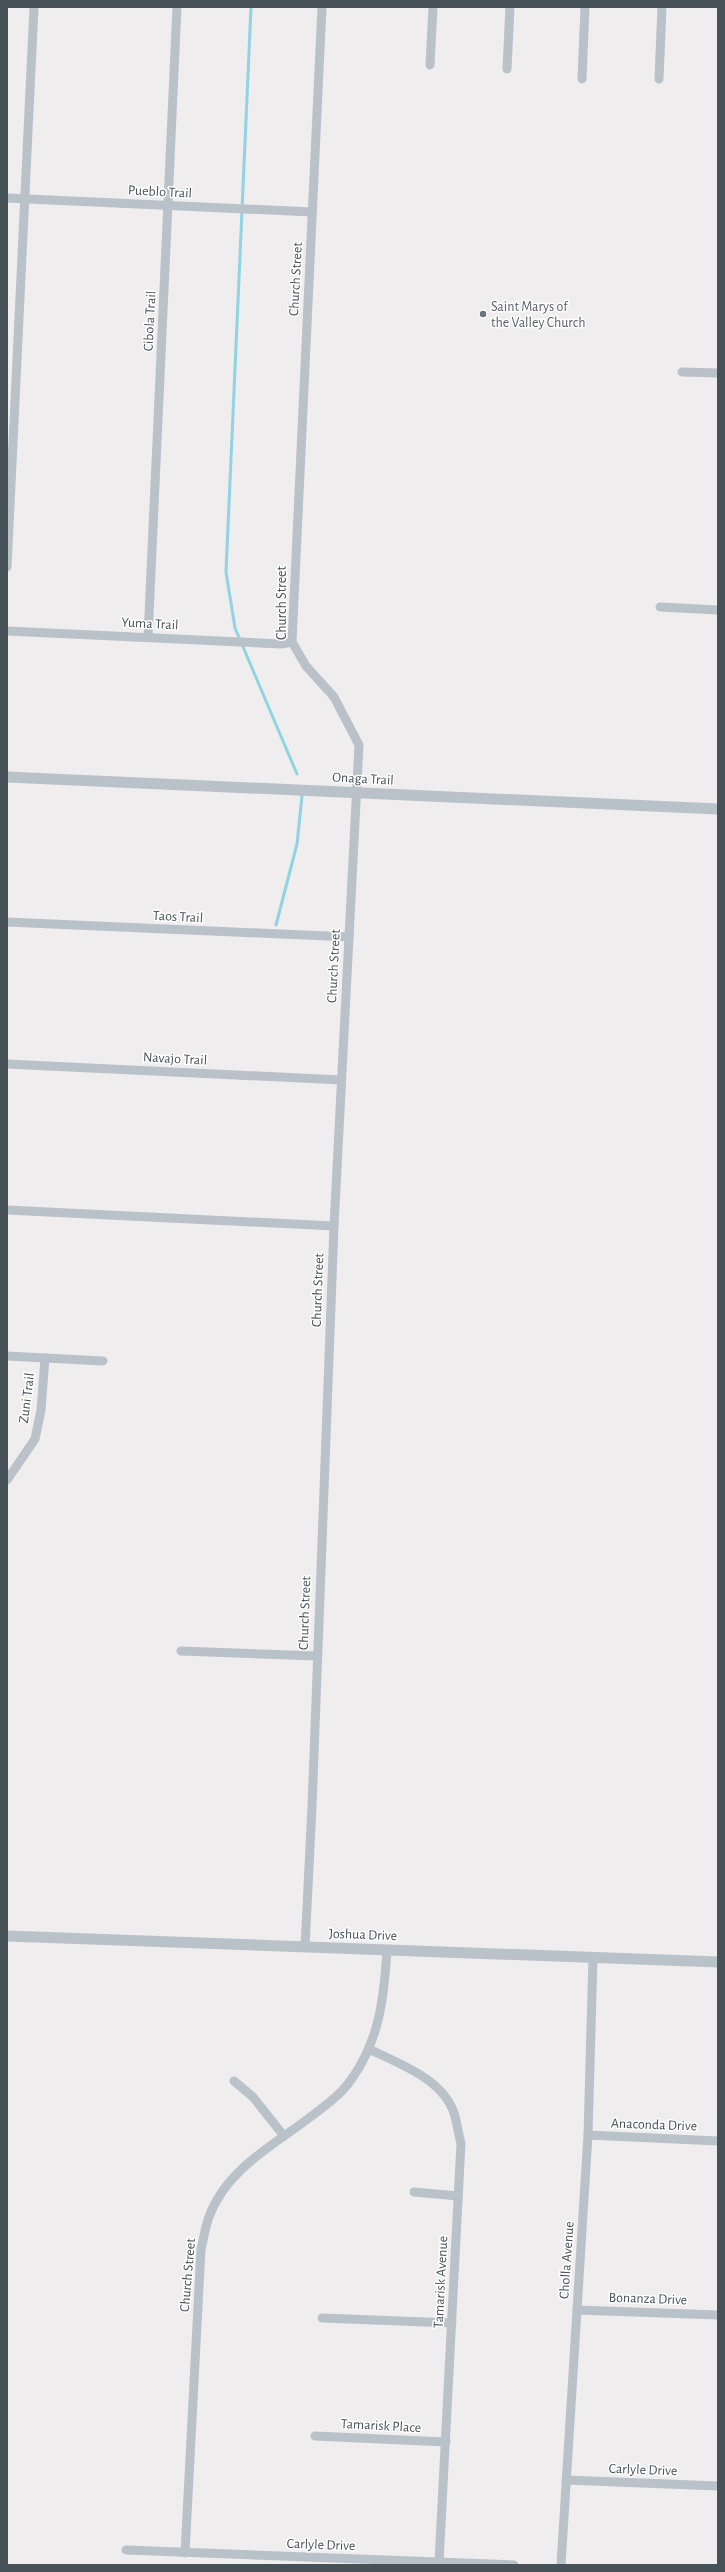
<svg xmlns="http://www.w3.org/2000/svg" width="725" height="2572" font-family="'Alegreya Sans',sans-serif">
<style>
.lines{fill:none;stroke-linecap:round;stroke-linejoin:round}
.stream{stroke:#90d4e3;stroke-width:3}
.minor{stroke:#b9c2c8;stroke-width:9}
.tertiary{stroke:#b9c2c8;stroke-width:11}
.worship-dot{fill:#6b7280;stroke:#fff;stroke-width:1.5}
.labels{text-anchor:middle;stroke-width:3;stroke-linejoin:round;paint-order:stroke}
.street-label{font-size:14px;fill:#475158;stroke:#fff}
.worship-label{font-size:14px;fill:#5b616d;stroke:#fff;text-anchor:start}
</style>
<rect width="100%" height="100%" fill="#efeded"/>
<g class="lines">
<g class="stream">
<path d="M251,7l-25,565 9,56 62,146"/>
<path d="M276,925l21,-81 5,-48"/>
</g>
<g class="minor">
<path d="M430,65l3,-58"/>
<path d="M507,69l3,-62"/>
<path d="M582,79l3,-72"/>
<path d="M659,79l3,-72"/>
<path d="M7,198l305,14"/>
<path d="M682,372l36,1"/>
<path d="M7,567l27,-560"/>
<path d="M660,607l58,3"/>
<path d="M7,631l274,13 11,-2"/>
<path d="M148,637l29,-630"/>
<path d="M7,922l342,15"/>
<path d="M7,1064l334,16"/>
<path d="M7,1210l327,16"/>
<path d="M7,1356l96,5"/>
<path d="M7,1480l28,-41 6,-29 4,-52"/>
<path d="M181,1651l136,5"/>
<path d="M305,1947l7,-140 22,-581 25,-481 -25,-48 -28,-31 -14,-24 30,-635"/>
<path d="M369,2049c30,15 73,29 85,64 3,9 4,20 7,30l-22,419"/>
<path d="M234,2081l19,16 31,39"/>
<path d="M588,2135l130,6"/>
<path d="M414,2192l44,4"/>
<path d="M577,2310l141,5"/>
<path d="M322,2318l130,5"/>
<path d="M315,2436l131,6"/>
<path d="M566,2480l152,6"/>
<path d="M126,2550l388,15"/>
<path d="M185,2553l16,-304c3,-11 4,-22 8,-32 17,-47 63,-71 100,-99 16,-12 33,-24 44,-41 27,-39 31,-81 34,-127"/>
<path d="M561,2565l27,-430 5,-177"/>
</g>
<g class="tertiary">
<path d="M7,777l711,32"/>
<path d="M7,1936l711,26"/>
</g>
</g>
<circle class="worship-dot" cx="483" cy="314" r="4"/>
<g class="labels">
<g class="street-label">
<text transform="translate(160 191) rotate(3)" y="5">Pueblo Trail</text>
<text transform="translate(295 279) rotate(-87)" y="5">Church Street</text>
<text transform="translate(149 321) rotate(-87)" y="5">Cibola Trail</text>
<text transform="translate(281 603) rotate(-90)" y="5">Church Street</text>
<text transform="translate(150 623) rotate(3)" y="5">Yuma Trail</text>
<text transform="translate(363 778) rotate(3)" y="5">Onaga Trail</text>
<text transform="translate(178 916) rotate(3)" y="5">Taos Trail</text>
<text transform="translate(333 966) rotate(-87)" y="5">Church Street</text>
<text transform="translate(175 1058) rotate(3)" y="5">Navajo Trail</text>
<text transform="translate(317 1290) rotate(-88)" y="5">Church Street</text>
<text transform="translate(26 1398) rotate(-83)" y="5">Zuni Trail</text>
<text transform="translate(304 1613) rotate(-88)" y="5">Church Street</text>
<text transform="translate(363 1934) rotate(2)" y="5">Joshua Drive</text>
<text transform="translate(654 2124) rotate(2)" y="5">Anaconda Drive</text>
<text transform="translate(566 2260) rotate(-86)" y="5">Cholla Avenue</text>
<text transform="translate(187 2275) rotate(-85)" y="5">Church Street</text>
<text transform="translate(440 2282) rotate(-87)" y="5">Tamarisk Avenue</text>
<text transform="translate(648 2298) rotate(2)" y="5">Bonanza Drive</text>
<text transform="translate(381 2425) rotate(3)" y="5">Tamarisk Place</text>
<text transform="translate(643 2469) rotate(2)" y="5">Carlyle Drive</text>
<text transform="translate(321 2544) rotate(2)" y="5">Carlyle Drive</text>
</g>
<g class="worship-label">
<text x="491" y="311">Saint Marys of<tspan x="491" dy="16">the Valley Church</tspan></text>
</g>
</g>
<rect width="725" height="2572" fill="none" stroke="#475158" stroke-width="16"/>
</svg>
